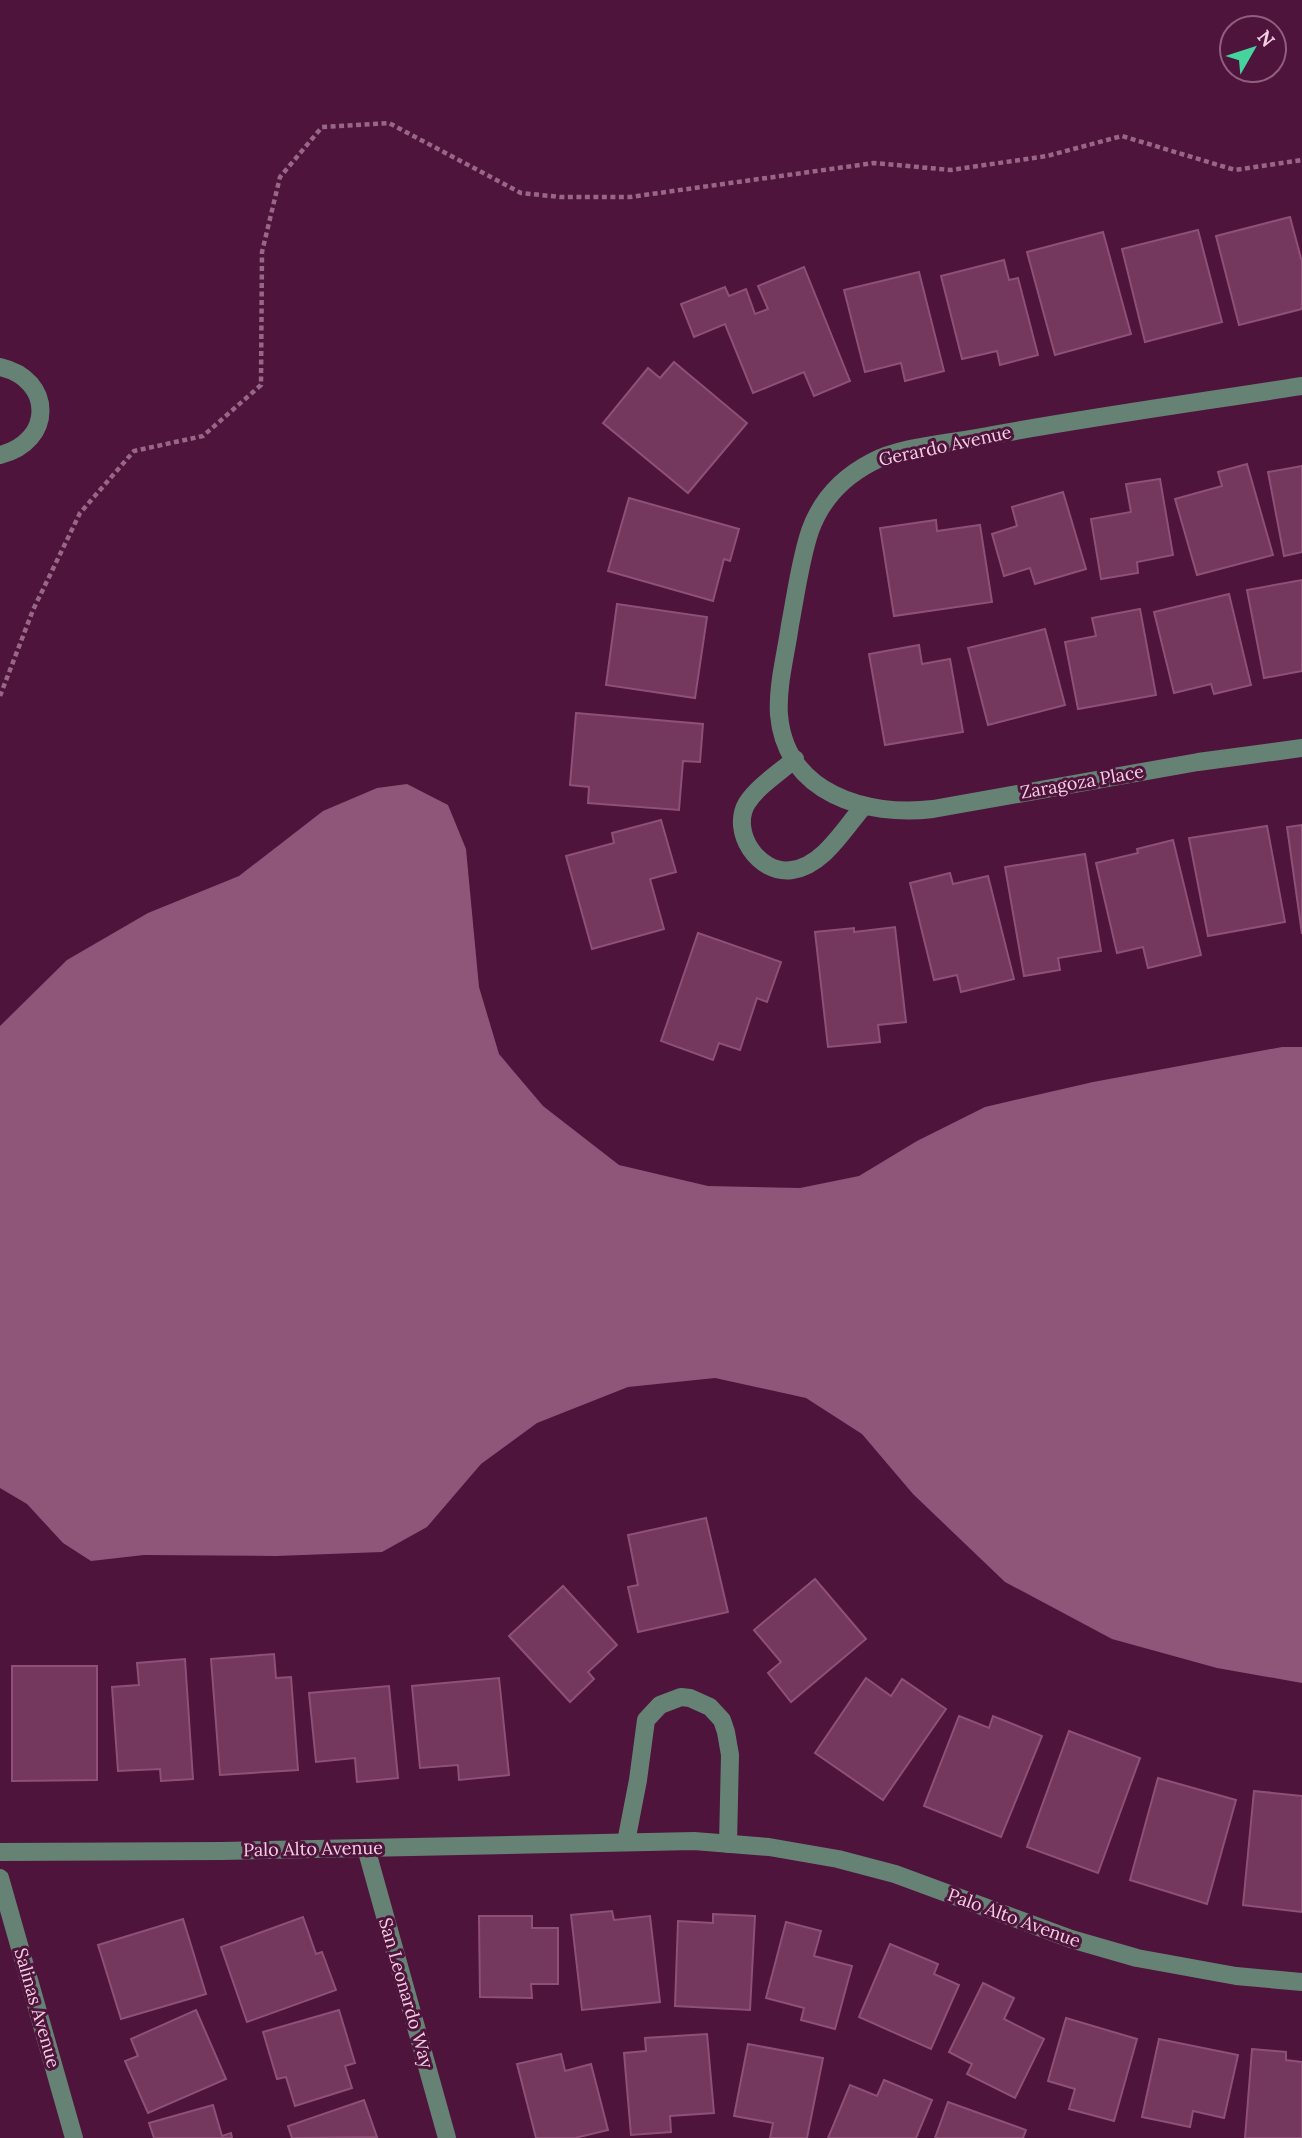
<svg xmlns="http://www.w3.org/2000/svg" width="1302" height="2138" font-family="Lora,serif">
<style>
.water{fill:#905679}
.building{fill:#74375d;stroke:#8f4f76;stroke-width:2}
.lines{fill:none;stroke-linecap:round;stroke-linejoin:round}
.path{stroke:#976785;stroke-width:4.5;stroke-dasharray:5 3.5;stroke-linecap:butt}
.minor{stroke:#658274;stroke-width:18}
.labels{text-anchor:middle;stroke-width:6;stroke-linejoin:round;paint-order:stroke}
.street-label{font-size:18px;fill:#f3cee2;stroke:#4e143b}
</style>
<rect width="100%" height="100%" fill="#4e143b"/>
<path class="water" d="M407,784l41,21 18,44 13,138 20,67 44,52 76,59 89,21 92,2 59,-12 58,-35 68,-34 108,-25 189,-35h20v636l-85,-15 -105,-29 -107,-57 -92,-88 -51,-60 -56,-36 -91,-20 -87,9 -91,36 -56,41 -54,63 -45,25 -106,4 -132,-1 -53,6 -28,-18 -36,-39 -27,-16v-462l67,-66 81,-47 91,-37 84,-65 54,-23z"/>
<g class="building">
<path d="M1290,217l12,45v47l-63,16 -23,-89z"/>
<path d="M1198,230l24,92 -77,20 -23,-93z"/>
<path d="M1103,232l28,102 -76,21 -28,-103z"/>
<path d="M1004,260l5,20 9,-2 20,77 -38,10 -3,-14 -35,8 -21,-83z"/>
<path d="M804,267l46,114 -36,15 -10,-24 -51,21 -28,-69 -31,13 -13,-33 44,-17 4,9 17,-7 9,25 13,-5 -10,-23z"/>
<path d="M919,272l25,99 -39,10 -4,-18 -36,9 -21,-82z"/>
<path d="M674,362l73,61 -59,70 -85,-70 45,-55 12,10z"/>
<path d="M1247,464l26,91 -76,20 -22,-76 47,-13 -4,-14z"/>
<path d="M1302,466v86l-18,4 -16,-84z"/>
<path d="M1160,479l13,76 -36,7 1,11 -37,6 -10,-60 40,-7 -5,-28z"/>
<path d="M1063,492l23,77 -51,15 -5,-16 -26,8 -12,-42 25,-8 -5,-19z"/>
<path d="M629,498l110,31 -9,32 -6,-2 -11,42 -105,-30z"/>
<path d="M936,520l1,11 43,-6 12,77 -98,14 -14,-88z"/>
<path d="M1302,580v91l-38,7 -17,-88z"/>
<path d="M1229,594l22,91 -37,9 -3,-10 -37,9 -20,-81z"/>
<path d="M617,604l90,13 -12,81 -89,-13z"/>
<path d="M1140,609l16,86 -78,14 -13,-67 31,-6 -4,-18z"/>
<path d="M1045,629l20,76 -77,20 -20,-77z"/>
<path d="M919,645l3,19 28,-5 13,73 -78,13 -16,-91z"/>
<path d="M576,713l127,11 -3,38 -17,-1 -4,49 -91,-7 1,-16 -19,-2z"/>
<path d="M661,820l15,52 -26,7 14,50 -72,20 -26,-93 48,-13 -2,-10z"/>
<path d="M1302,825v109l-15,-107z"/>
<path d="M1267,826l18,96 -77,14 -19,-98z"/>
<path d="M1173,840l28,115 -53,13 -5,-21 -26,6 -21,-90 42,-10 -1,-4z"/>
<path d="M1085,854l16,97 -43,7 2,12 -36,6 -19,-109z"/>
<path d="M950,873l3,11 35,-8 26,103 -53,13 -4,-17 -23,5 -24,-97z"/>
<path d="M895,927l11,95 -28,3 2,17 -52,5 -13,-115 39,-4v4z"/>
<path d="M698,933l83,29 -14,40 -10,-4 -17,52 -21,-7 -6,17 -52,-19z"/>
<path d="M706,1518l22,94 -90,20 -10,-45 10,-2 -10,-50z"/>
<path d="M815,1579l51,60 -75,63 -23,-29 13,-11 -27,-32z"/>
<path d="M563,1586l54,59 -29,27 6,7 -24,23 -61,-66z"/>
<path d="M274,1654l2,24 15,-1 7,93 -78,5 -9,-116z"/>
<path d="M185,1659l8,120 -32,2 -1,-12 -42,2 -6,-84 27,-2 -2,-22z"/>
<path d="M12,1666h85v114l-85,1z"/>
<path d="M499,1678l10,97 -50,5 -1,-15 -38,3 -8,-82z"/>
<path d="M866,1678l25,18 11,-17 44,30 -63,91 -68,-47z"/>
<path d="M389,1686l9,92 -41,4 -2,-24 -39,4 -7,-69z"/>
<path d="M959,1716l30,12 4,-12 49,20 -41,101 -77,-31z"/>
<path d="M1069,1731l71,27 -42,115 -71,-26z"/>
<path d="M1158,1778l78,22 -29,104 -77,-24z"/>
<path d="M1254,1791l48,5v116l-59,-7z"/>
<path d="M612,1911l2,9 36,-4 10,86 -78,8 -11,-95z"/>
<path d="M713,1914l42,2 -5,94 -75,-4 3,-85 35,2z"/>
<path d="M479,1916h53v12h26v56h-27l1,14 -52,-1z"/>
<path d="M303,1917l13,37 6,-2 14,38 -89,32 -26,-75z"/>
<path d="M183,1919l23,75 -85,25 -23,-74z"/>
<path d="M786,1922l35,9 -7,25 38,10 -17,63 -34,-9 3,-12 -38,-10z"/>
<path d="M890,1944l48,20 -4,10 25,11 -28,64 -72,-32z"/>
<path d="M983,1983l31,15 -10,21 40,20 -29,59 -48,-24 5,-10 -23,-12z"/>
<path d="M196,2010l30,69 -78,34 -23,-52 13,-5 -7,-17z"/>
<path d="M339,2010l16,53 -10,3 7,22 -57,18 -9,-29 -9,2 -14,-47z"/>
<path d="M1066,2018l71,21 -23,82 -45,-12 6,-20 -27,-8z"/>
<path d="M707,2034l7,79 -44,3 1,16 -40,3 -7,-82 22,-2 -1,-13z"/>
<path d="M1159,2039l79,16 -14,63 -31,-7 -3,16 -48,-10z"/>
<path d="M748,2044l75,14 -16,80h-37l3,-15 -39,-7z"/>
<path d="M1252,2049l34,3v8l16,2v76h-57z"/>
<path d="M561,2054l4,17 26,-7 17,66 -33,8h-39l-19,-74z"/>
<path d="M884,2080l48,20 -16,38h-88l22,-53 27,11z"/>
<path d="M364,2100l13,37 -85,1 -4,-12z"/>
<path d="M948,2102l78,28 -3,8h-88z"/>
<path d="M213,2105l9,31 9,-3 1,5h-78l-5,-15z"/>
</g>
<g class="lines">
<path class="path" d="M0,696l33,-86 47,-97 54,-62 69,-15 58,-51 1,-133 18,-75 42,-50 67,-4 132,70 39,4h70l244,-34 77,7 96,-14 75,-20 113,34 67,-10"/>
<g class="minor">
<path d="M0,367c54,12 54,75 0,88"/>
<path d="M1302,386c-109,17 -218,32 -326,52 -32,6 -76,9 -104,24 -29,15 -51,38 -62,69 -10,30 -14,63 -20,94 -4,29 -13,61 -11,90 7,79 88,102 154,94l265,-47 104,-14"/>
<path d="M795,759c-15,13 -37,27 -48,44 -17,28 11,72 45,67 31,-4 52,-41 71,-63"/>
<path d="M626,1842l12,-62 8,-60 14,-15 21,-8 9,1 20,9 12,13 4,12 4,23 -2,89"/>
<path d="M366,1848l81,290"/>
<path d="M0,1852l222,-1 472,-10 75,6 69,12 57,15 176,65 66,19 99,18 66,6"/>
<path d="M0,1878l74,260"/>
</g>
</g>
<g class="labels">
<g class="street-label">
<text transform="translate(945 446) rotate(-12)" y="6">Gerardo Avenue</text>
<text transform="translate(1082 782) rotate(-10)" y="6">Zaragoza Place</text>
<text transform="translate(313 1849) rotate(-1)" y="6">Palo Alto Avenue</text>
<text transform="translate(1014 1918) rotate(20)" y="6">Palo Alto Avenue</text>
<text transform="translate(406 1993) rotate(74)" y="6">San Leonardo Way</text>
<text transform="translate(37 2008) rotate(74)" y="6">Salinas Avenue</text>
</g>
</g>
<g transform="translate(1253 49) rotate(51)"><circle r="33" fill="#4e143b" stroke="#905e7e" stroke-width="2"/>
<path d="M0-5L12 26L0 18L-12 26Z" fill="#46d49e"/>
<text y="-10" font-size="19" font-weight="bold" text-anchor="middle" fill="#f3cee2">N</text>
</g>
</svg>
